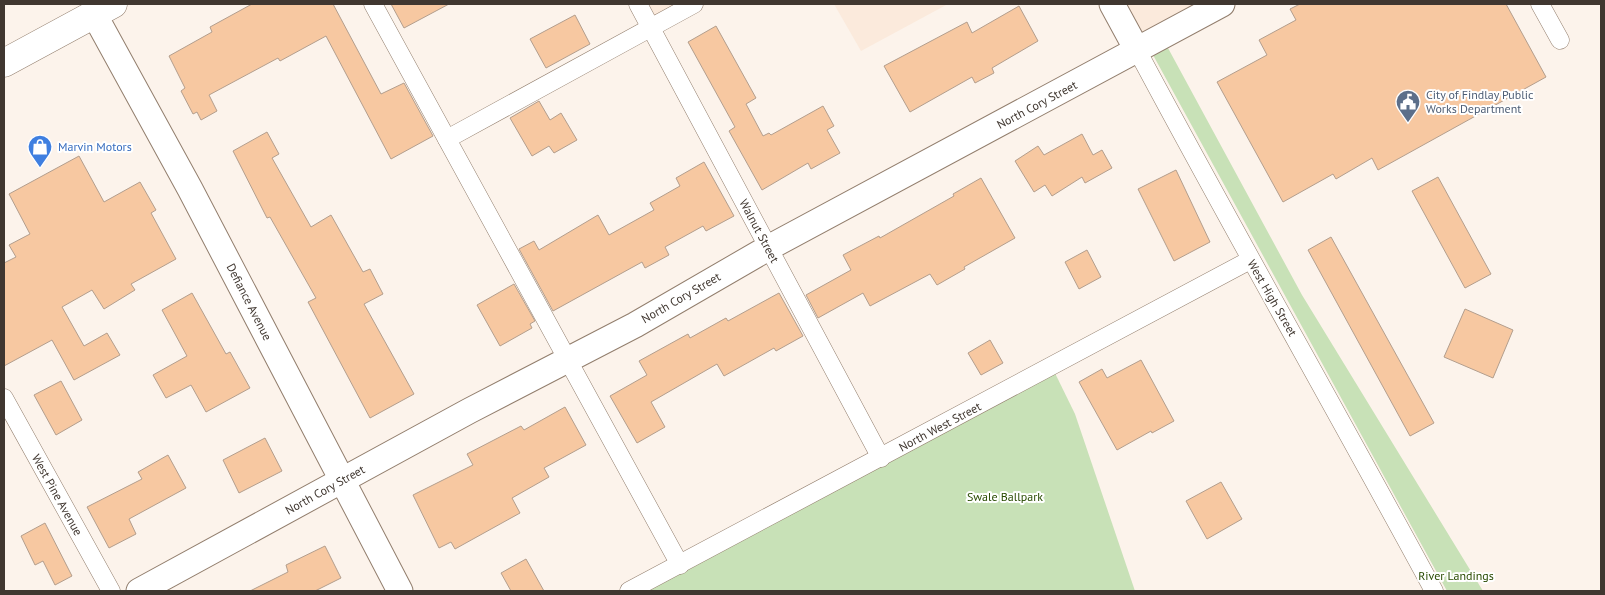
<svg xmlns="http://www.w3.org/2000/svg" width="1605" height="595" font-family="'PT Sans',sans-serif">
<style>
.built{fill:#fbeadc}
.green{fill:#c8e1b7}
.building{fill:#f7c8a1;stroke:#b39e8d}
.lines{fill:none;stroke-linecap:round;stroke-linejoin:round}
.street-casing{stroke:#927e6d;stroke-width:19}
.secondary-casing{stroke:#927e6d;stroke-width:27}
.primary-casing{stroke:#927e6d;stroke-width:29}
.street{stroke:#fff;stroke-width:18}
.secondary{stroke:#fff;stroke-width:25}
.primary{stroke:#fff;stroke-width:28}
.labels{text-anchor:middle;stroke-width:4;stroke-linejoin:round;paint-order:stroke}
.service-label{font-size:12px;fill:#4e5e75;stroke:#fff;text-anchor:start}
.street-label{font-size:12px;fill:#403730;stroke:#fff}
.shop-label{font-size:12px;fill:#366cbe;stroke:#fff;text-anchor:start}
.park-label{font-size:12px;fill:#284a00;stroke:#fff}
</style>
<rect width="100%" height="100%" fill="#fcf3eb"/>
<g class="built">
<path d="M638,4h56l-43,24z"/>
<path d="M834,4h114l-87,47z"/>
<path d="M1112,4h110l-85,46z"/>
</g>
<g class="green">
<path d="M1162,37l140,258 181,296h-36l-300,-547z"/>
<path d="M1052,367l23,47 60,177h-506z"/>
</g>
<g class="building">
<path d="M252,4h81l48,90 23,-11 29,53 -42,23 -65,-123 -46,25 -2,-3 -69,37 8,16 -16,9 -4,-8 -4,2 -12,-23 4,-3 -16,-32 43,-24 -2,-5z"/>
<path d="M391,4h58l-45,24z"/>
<path d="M1300,4h206l40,73 -168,93 -6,-12 -36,21 -3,-5 -50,28 -66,-120 50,-27 -8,-15 37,-20 -6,-11z"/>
<path d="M1019,6l19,35 -46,27 2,5 -19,10 -3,-6 -62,35 -26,-46 83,-44 5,11z"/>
<path d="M575,15l15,29 -44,24 -16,-29z"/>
<path d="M716,26l40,72 -10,6 17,32 6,-3 2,2 52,-29 11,20 -7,4 13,23 -29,16 -3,-6 -46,27 -33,-59 6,-4 -47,-85z"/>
<path d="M539,101l11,19 11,-7 16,27 -23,13 -5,-7 -17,10 -22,-38z"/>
<path d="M267,132l12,22 -7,4 39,69 20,-12 32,57 7,-3 13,25 -19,10 50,90 -44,24 -62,-116 8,-4 -46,-81 -3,1 -34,-67z"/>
<path d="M1082,134l11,21 9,-5 10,18 -27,15 -3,-6 -30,19 -7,-11 -11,7 -19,-31 23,-15 6,9z"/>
<path d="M79,156l25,46 36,-20 16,28 -5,3 25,46 -45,25 4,6 -31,19 -12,-19 -30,17 22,39 23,-13 13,22 -46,25 -22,-40 -48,26v-103l12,-6 -7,-12 21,-11 -21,-40z"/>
<path d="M704,162l30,54 -28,15 -3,-5 -38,21 4,8 -24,13 -3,-6 -89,49 -34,-62 15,-8 5,9 59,-35 11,20 45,-25 -4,-7 30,-17 -4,-8z"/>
<path d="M1176,170l34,72 -36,19 -36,-72z"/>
<path d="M1438,177l53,97 -26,14 -53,-97z"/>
<path d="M981,178l34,60 -51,29 1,2 -28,16 -7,-11 -60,32 -7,-13 -45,25 -12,-23 45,-25 -8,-15 36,-19 1,2 74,-42 -1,-2z"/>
<path d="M1331,237l103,186 -24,13 -102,-186z"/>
<path d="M1087,250l14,27 -22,12 -14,-27z"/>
<path d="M514,284l21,37 -5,3 2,4 -32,18 -23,-41z"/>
<path d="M192,293l34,61 4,-2 20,36 -44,24 -15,-27 -25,13 -13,-23 34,-19 -25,-46z"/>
<path d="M779,293l24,43 -27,15 -2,-3 -50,28 -7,-12 -66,38 14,25 -28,16 -27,-47 37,-21 -8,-14 49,-27 2,4 36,-20 2,3z"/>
<path d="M1465,309l48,21 -20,48 -49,-21z"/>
<path d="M990,340l13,23 -22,12 -13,-22z"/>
<path d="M1141,360l33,61 -22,12 -1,-2 -34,19 -38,-68 23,-13 5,9z"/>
<path d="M61,381l21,39 -26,15 -22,-40z"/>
<path d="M565,407l21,38 -42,23 5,9 -37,21 8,15 -65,36 -4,-7 -12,6 -26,-53 60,-30 -6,-11 54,-28 3,4z"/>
<path d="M265,438l17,33 -43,22 -16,-33z"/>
<path d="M168,455l18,33 -57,31 7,15 -27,14 -22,-41 55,-28 -4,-7z"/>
<path d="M1221,482l21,37 -35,20 -21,-38z"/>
<path d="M45,523l27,53 -17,9 -12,-24 -8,4 -14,-29z"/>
<path d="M325,546l16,32 -26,13h-65l38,-19 -2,-7z"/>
<path d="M526,559l18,32h-33l-10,-18z"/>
</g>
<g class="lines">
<defs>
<g id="street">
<path d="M373,4l307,561"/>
<path d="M638,4l243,454"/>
<path d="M1540,4l20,36"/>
<path d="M1137,50c97,182 199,360 297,541"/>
<path d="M447,139l247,-135"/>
<path d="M4,398l107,193"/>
<path d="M629,591l621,-331"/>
</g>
<g id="secondary">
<path d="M1112,4l25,46"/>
<path d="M94,14l96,175 210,402"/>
<path d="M139,591l330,-180 166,-86 133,-77 454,-244"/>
</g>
<path id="primary" d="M4,63l109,-59"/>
</defs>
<use href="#street" class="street-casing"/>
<use href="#secondary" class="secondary-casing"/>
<use href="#primary" class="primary-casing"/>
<use href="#street" class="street"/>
<use href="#secondary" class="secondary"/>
<use href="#primary" class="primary"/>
</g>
<defs>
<symbol id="civic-pin" viewBox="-11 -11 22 30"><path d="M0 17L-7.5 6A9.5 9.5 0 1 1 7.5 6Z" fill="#5c6f8a" stroke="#fff"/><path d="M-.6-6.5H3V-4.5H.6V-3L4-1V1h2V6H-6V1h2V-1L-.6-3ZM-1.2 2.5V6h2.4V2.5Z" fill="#fff"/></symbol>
<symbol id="shop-pin" viewBox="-11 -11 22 30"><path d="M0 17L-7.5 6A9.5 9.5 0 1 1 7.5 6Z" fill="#3f7fe0" stroke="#fff"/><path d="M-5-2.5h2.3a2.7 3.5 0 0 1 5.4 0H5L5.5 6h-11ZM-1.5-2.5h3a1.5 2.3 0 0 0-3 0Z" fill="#fff"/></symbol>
</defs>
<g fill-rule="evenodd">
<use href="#civic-pin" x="1394" y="88" width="28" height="38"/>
<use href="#shop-pin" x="26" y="133" width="28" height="38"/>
</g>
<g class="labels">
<g class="service-label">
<text x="1426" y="99">City of Findlay Public<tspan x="1426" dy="14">Works Department</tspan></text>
</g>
<g class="street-label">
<text transform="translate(1037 105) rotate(-28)" y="4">North Cory Street</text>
<text transform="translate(759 231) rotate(62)" y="4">Walnut Street</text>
<text transform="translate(681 298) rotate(-30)" y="4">North Cory Street</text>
<text transform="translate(1272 298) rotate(60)" y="4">West High Street</text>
<text transform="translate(249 302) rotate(63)" y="4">Defiance Avenue</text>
<text transform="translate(940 427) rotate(-28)" y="4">North West Street</text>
<text transform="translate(325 490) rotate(-29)" y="4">North Cory Street</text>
<text transform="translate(57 495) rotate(61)" y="4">West Pine Avenue</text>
</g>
<g class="shop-label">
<text x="58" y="151">Marvin Motors</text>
</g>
<g class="park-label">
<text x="1005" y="501">Swale Ballpark</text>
<text x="1456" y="580">River Landings</text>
</g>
</g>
<rect width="1605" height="595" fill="none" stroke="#403730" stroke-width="10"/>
</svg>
